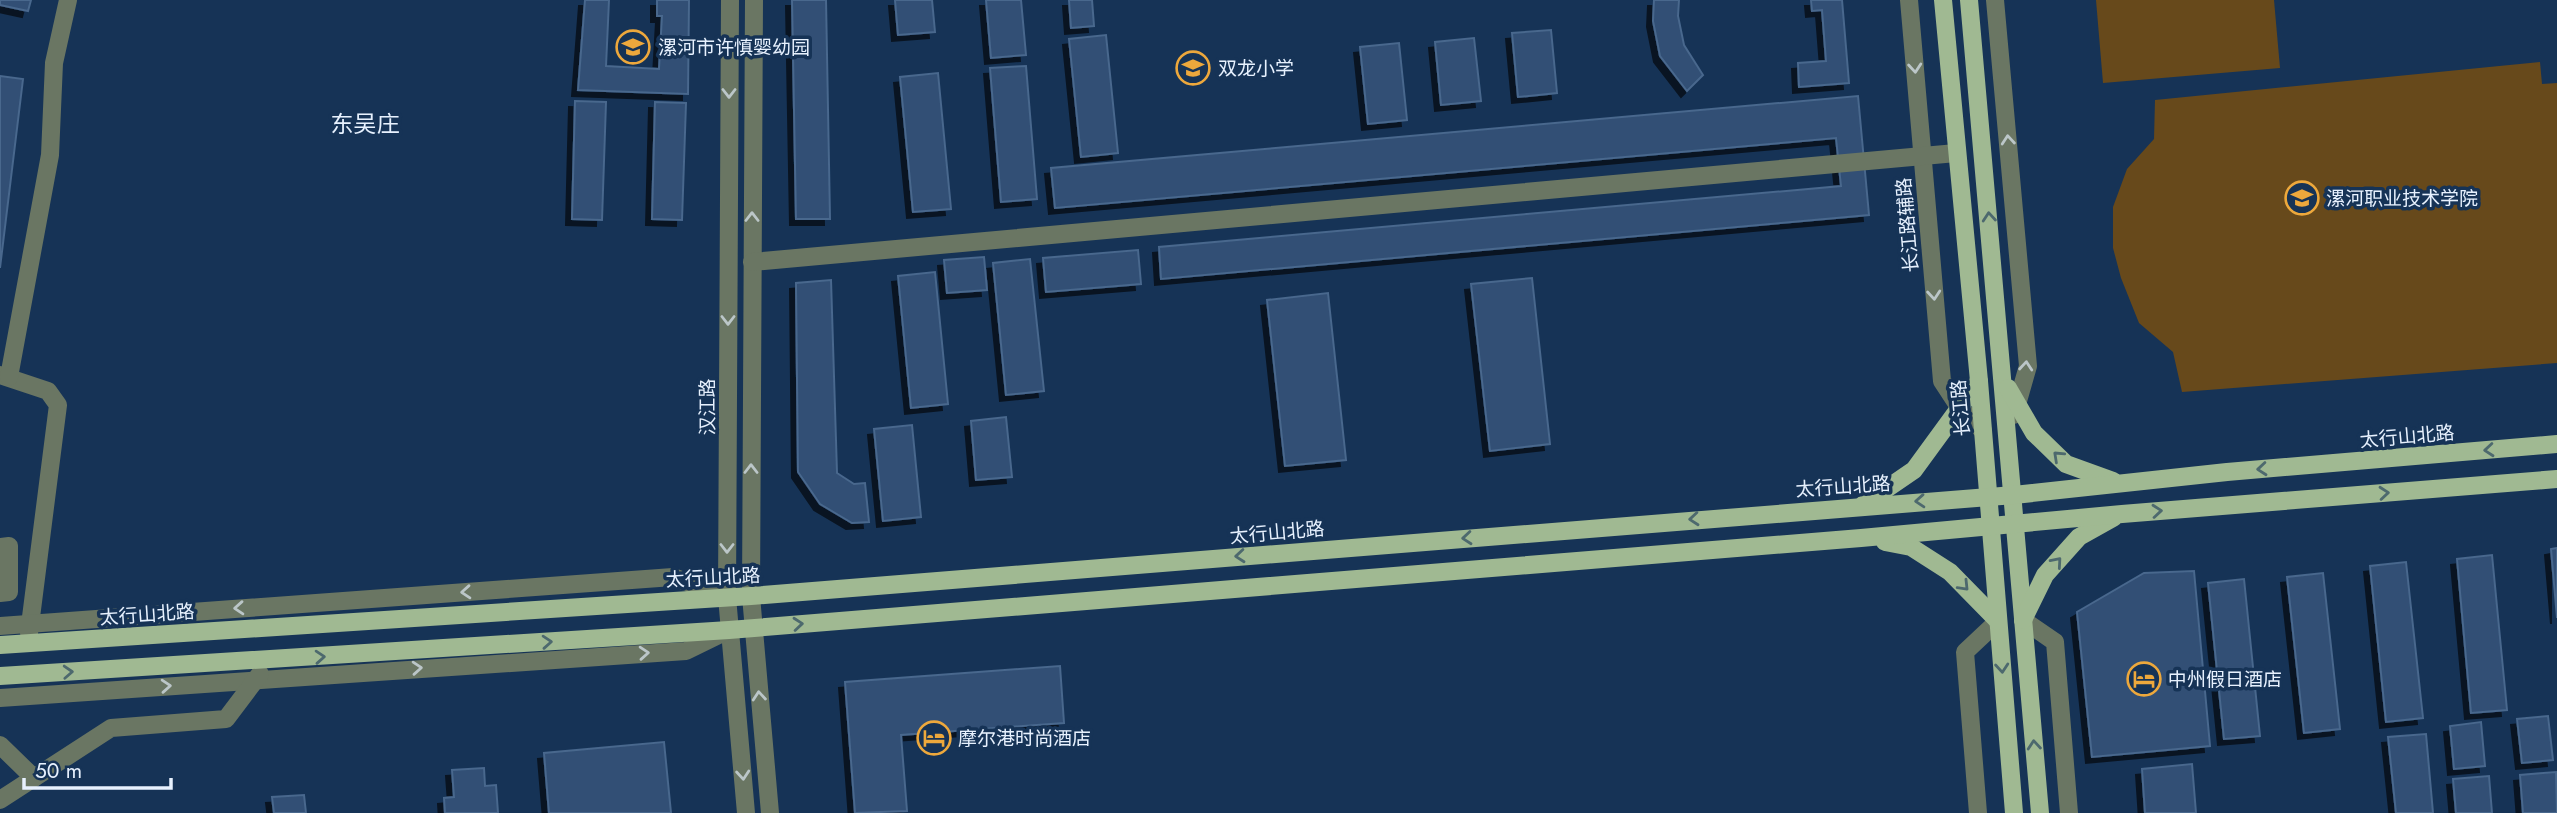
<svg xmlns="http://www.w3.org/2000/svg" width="2557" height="813" font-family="Jost,'Noto Sans SC',sans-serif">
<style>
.green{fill:#67491b}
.building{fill:#314f74;stroke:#48678d;stroke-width:2;filter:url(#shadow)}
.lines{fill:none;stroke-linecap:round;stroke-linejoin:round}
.minor{stroke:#6a7663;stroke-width:18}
.major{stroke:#a0b992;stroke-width:18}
.oneway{stroke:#bbc6c8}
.oneway2{stroke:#4d696e}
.labels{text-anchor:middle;stroke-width:7;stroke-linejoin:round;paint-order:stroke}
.poi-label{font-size:19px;fill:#e7f1fe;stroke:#163356;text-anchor:start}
.street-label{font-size:19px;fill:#e7f1fe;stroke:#163356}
.quarter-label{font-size:23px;fill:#e7f1fe;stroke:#163356}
</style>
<defs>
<filter id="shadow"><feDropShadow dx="-6" dy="6" stdDeviation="0" flood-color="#0009"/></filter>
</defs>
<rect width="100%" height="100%" fill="#163356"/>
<g class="green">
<path d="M2096,0h178l6,68 -177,15z"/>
<path d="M2540,62l2,22 15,-1v280l-375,29 -9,-40 -34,-29 -18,-45 -8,-30v-41l14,-38 27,-30 1,-39z"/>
</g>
<g class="building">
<path d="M0,0h31l-3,11 -28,-6z"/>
<path d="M585,0h24l-3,66 53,3 3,-53h-5v-16h32l-1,94 -110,-4z"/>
<path d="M792,0h34l4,219h-34z"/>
<path d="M895,0h37l3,32 -37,3z"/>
<path d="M986,0h35l5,55 -35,3z"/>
<path d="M1069,0h23l2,26 -23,2z"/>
<path d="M1654,0h25l-1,16 6,29 19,30 -16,16 -27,-35 -7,-35z"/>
<path d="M1811,0h31l7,83 -50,4 -1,-24 28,-2 -4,-51 -10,1z"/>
<path d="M1551,30l6,63 -39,4 -6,-64z"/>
<path d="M1106,35l12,118 -37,4 -12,-118z"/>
<path d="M1474,38l7,63 -40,4 -6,-63z"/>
<path d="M1399,43l8,77 -39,4 -8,-77z"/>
<path d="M1026,66l11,133 -36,3 -11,-134z"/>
<path d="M938,73l13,136 -38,3 -13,-135z"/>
<path d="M0,76l23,3 -23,189z"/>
<path d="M1858,96l11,119 -708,64 -2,-32 682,-61 -5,-48 -781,70 -4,-40z"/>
<path d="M575,101l31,1 -4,118 -30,-1z"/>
<path d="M655,102l31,1 -4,117 -30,-1z"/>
<path d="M1138,250l3,34 -95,8 -3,-34z"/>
<path d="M984,257l3,33 -40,3 -3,-33z"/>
<path d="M1030,259l14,132 -38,4 -13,-132z"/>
<path d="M935,272l13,132 -37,4 -13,-132z"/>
<path d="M1532,278l18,166 -60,7 -19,-167z"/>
<path d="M831,280l6,193 17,11 11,-1 4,39 -17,1 -32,-19 -22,-32 -2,-189z"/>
<path d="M1328,293l18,167 -61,6 -18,-166z"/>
<path d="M1006,417l6,60 -36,3 -5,-59z"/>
<path d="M912,425l9,92 -38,4 -9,-92z"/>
<path d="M2557,548v70l-6,-69z"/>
<path d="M2492,555l15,155 -36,3 -14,-154z"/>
<path d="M2406,562l17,156 -37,4 -16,-156z"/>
<path d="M2194,571l16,175 -118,11 -15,-145 67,-39z"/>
<path d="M2323,573l17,156 -36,4 -17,-156z"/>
<path d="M2244,579l16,157 -36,3 -16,-156z"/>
<path d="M1060,666l4,57 -163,12 6,76 -52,2 -10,-131z"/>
<path d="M2548,716l5,44 -31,3 -5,-44z"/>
<path d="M2481,722l4,44 -31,3 -4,-43z"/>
<path d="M2426,734l7,79h-37l-8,-76z"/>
<path d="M664,742l7,71h-122l-5,-60z"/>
<path d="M2192,764l4,49h-51l-3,-44z"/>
<path d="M484,768l1,18 11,-1 2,28h-53l-1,-15 10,-1 -2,-27z"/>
<path d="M2556,772l1,41h-34l-3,-38z"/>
<path d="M2489,776l3,37h-36l-3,-34z"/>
<path d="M304,795l2,18h-32l-2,-16z"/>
</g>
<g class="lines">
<g class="minor">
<path d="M730,0l-3,597 19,216"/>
<path d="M754,0l-3,596 19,217"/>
<path d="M1909,0l33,381 17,26 24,24"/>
<path d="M1995,0l33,366 -14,49"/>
<path d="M752,262l1204,-109"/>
<path d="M0,375l48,16 10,14 -29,228"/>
<path d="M9,377l41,-222 4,-92 14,-63"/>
<path d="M0,547l9,-1v46l-9,1"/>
<path d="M2023,620l32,22 14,171"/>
<path d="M0,626l673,-49 54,20"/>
<path d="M0,698l686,-47 43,-21"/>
<path d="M0,745l34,33"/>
<path d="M0,800l111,-72 115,-9 34,-45"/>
<path d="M1978,813l-13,-161 33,-31"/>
</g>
<g class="major">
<path d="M1943,0l36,381 35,432"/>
<path d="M1969,0l71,813"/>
<path d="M2008,388l26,45 32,31 47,17"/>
<path d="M1863,505l51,-35 65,-89"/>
<path d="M1885,542l26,5 39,25 48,49"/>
<path d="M2023,620l22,-45 34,-38 34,-19"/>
<path d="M0,645l751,-49 1263,-101 213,-23 330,-28"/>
<path d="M0,676l729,-46 1132,-92 261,-24 435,-35"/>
</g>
</g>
<defs><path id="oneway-chevron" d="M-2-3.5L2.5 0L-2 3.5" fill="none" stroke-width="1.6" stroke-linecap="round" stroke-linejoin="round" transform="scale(1.75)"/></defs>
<g class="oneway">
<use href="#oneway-chevron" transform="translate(1915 68) rotate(85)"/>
<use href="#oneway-chevron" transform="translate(729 93) rotate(90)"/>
<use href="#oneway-chevron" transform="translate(2008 140) rotate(-95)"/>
<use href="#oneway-chevron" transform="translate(752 217) rotate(-90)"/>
<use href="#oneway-chevron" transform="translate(1934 295) rotate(85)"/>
<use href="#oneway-chevron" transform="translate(728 320) rotate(90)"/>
<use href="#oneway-chevron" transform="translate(2026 366) rotate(-85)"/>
<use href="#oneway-chevron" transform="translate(751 469) rotate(-90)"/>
<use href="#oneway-chevron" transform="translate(727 548) rotate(90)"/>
<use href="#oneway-chevron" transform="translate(466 592) rotate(176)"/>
<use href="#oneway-chevron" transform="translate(239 608) rotate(176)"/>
<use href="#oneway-chevron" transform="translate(644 653) rotate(-4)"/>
<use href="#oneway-chevron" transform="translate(417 668) rotate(-4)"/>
<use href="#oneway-chevron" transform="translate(166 686) rotate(-4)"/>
<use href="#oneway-chevron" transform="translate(759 696) rotate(-95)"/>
<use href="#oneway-chevron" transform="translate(743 775) rotate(85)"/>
</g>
<g class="oneway2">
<use href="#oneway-chevron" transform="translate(1989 217) rotate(-95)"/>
<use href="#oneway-chevron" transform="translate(2489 450) rotate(175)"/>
<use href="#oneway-chevron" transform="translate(2058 456) rotate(-137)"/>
<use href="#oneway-chevron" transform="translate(2262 469) rotate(175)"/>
<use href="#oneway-chevron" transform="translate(2384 493) rotate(-5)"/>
<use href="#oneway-chevron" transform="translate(1920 501) rotate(176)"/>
<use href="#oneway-chevron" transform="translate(2157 511) rotate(-5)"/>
<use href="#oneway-chevron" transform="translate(1694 519) rotate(175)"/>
<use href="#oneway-chevron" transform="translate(1467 538) rotate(175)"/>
<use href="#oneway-chevron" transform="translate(1240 556) rotate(175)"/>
<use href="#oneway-chevron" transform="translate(2057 562) rotate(-49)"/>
<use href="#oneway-chevron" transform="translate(1964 586) rotate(46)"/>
<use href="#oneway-chevron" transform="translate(798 624) rotate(-5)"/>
<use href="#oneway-chevron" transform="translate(547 642) rotate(-4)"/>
<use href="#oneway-chevron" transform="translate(320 657) rotate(-4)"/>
<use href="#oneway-chevron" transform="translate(2002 668) rotate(85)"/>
<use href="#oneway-chevron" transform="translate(68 672) rotate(-3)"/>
<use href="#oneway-chevron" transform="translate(2034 745) rotate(-95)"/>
</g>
<defs>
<symbol id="school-ring" viewBox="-11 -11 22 22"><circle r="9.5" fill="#163356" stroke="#eda83c" stroke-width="1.5"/><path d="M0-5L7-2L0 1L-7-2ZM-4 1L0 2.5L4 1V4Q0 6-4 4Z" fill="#eda83c"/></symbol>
<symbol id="university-ring" viewBox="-11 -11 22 22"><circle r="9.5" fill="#163356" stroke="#eda83c" stroke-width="1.5"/><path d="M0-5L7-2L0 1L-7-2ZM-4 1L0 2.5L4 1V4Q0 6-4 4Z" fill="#eda83c"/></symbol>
<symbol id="hotel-ring" viewBox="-11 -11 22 22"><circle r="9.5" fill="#163356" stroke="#eda83c" stroke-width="1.5"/><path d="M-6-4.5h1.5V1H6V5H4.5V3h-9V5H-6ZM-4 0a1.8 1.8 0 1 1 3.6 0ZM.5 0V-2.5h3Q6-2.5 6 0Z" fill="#eda83c"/></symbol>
</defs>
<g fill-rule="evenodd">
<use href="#school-ring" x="614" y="28" width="38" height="38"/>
<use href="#school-ring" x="1174" y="49" width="38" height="38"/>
<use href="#university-ring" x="2283" y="179" width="38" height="38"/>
<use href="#hotel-ring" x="2125" y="660" width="38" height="38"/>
<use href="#hotel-ring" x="915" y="719" width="38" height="38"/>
</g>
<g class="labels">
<g class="poi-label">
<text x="658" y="54">漯河市许慎婴幼园</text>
<text x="1218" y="75">双龙小学</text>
<text x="2326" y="205">漯河职业技术学院</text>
<text x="2168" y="686">中州假日酒店</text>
<text x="958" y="745">摩尔港时尚酒店</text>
</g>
<g class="street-label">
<text transform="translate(1907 225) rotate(-95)" y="7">长江路辅路</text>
<text transform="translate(707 407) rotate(-90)" y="7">汉江路</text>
<text transform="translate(1960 408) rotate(-95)" y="7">长江路</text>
<text transform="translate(2407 436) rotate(-5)" y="7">太行山北路</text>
<text transform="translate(1843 486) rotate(-4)" y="7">太行山北路</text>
<text transform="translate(1277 532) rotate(-5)" y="7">太行山北路</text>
<text transform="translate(713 577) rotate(-3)" y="7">太行山北路</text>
<text transform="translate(147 614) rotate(-4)" y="7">太行山北路</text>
</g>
<g class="quarter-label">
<text x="365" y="132">东吴庄</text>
</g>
</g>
<path d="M24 778v10h147v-10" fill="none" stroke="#e7f1fe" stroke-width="3.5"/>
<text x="35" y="778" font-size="21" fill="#e7f1fe" stroke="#163356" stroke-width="5" paint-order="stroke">50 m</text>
</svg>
